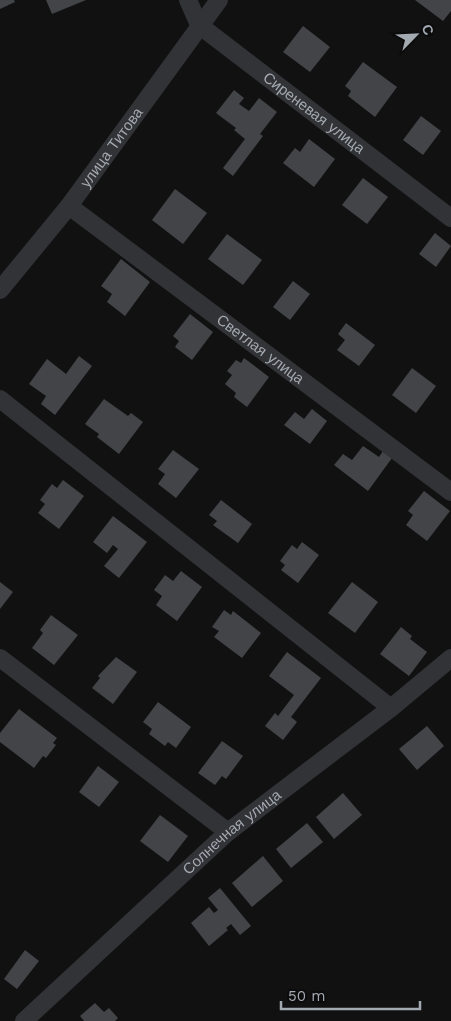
<svg xmlns="http://www.w3.org/2000/svg" width="451" height="1021" font-family="'Work Sans',sans-serif">
<style>
.building{fill:#424447}
.lines{fill:none;stroke-linecap:round;stroke-linejoin:round}
.minor{stroke:#323336;stroke-width:18}
.labels{text-anchor:middle;stroke-width:4;stroke-linejoin:round;paint-order:stroke}
.street-label{font-size:15px;fill:#a3a9b1;stroke:#0c0c0d}
</style>
<rect width="100%" height="100%" fill="#111112"/>
<g class="building">
<path d="M0,0h14l1,2 -15,7z"/>
<path d="M46,0h40l-34,14z"/>
<path d="M415,0h36v11l-8,10z"/>
<path d="M303,26l27,21 -20,25 -27,-20z"/>
<path d="M363,62l34,25 -22,30 -27,-21 3,-5 -6,-5z"/>
<path d="M234,90l10,8 -5,6 10,7 10,-13 18,14 -17,22 3,2 -30,40 -10,-8 22,-29 -11,-9 2,-2 -20,-15z"/>
<path d="M421,116l20,15 -18,24 -20,-15z"/>
<path d="M309,139l26,20 -21,28 -31,-24 12,-15 5,4z"/>
<path d="M363,178l25,19 -21,27 -25,-19z"/>
<path d="M175,189l32,24 -24,31 -31,-24z"/>
<path d="M435,233l16,13 -15,21 -17,-13z"/>
<path d="M227,234l35,26 -19,25 -35,-26z"/>
<path d="M121,259l29,23 -25,34 -18,-14 5,-8 -11,-8z"/>
<path d="M293,281l17,13 -20,26 -17,-13z"/>
<path d="M190,314l23,18 -21,28 -17,-13 4,-6 -6,-5z"/>
<path d="M346,323l29,22 -16,21 -22,-16 8,-10 -7,-6z"/>
<path d="M79,356l13,10 -37,49 -14,-11 5,-8 -17,-12 18,-25 19,15z"/>
<path d="M244,358l25,19 -22,30 -13,-10 2,-4 -11,-9 7,-9 -5,-4 9,-11 5,3z"/>
<path d="M412,368l24,18 -20,27 -24,-18z"/>
<path d="M104,399l24,17 3,-3 12,9 -24,32 -22,-17 2,-3 -14,-10z"/>
<path d="M312,409l15,12 -17,23 -26,-19 11,-13 9,7z"/>
<path d="M363,446l16,11 4,-6 9,7 -24,33 -34,-26 9,-11 9,6z"/>
<path d="M173,450l26,19 -23,29 -18,-14 7,-10 -7,-5z"/>
<path d="M63,480l21,16 -25,33 -21,-16 7,-9 -5,-4 12,-16 5,4z"/>
<path d="M424,491l26,20 -23,30 -21,-16 7,-10 -5,-4z"/>
<path d="M221,500l31,24 -14,19 -25,-18 4,-4 -8,-6z"/>
<path d="M113,516l34,26 -28,36 -15,-12 14,-17 -5,-4 -6,8 -14,-11z"/>
<path d="M302,542l17,13 -21,28 -17,-13 4,-5 -5,-4 12,-16 5,4z"/>
<path d="M181,571l21,16 -25,34 -21,-16 6,-9 -8,-6 11,-15 8,6z"/>
<path d="M0,582l13,10 -13,17z"/>
<path d="M352,582l26,20 -23,31 -27,-20z"/>
<path d="M224,610l7,5 2,-4 28,22 -19,25 -28,-21 5,-6 -7,-4z"/>
<path d="M51,615l27,20 -24,30 -22,-17 11,-15 -3,-3z"/>
<path d="M401,627l11,9 -2,3 17,13 -18,24 -29,-22z"/>
<path d="M287,652l34,26 -30,39 6,5 -14,18 -18,-14 10,-13 3,3 16,-21 -25,-19z"/>
<path d="M116,657l21,15 -24,32 -21,-16 8,-10 -2,-2z"/>
<path d="M158,702l33,25 -15,21 -8,-6 -3,4 -16,-12 3,-5 -9,-7z"/>
<path d="M19,709l38,29 -4,5 3,2 -10,13 -3,-2 -9,12 -34,-26v-9z"/>
<path d="M427,726l17,20 -27,24 -18,-21z"/>
<path d="M222,741l21,15 -17,23 -4,-3 -7,9 -17,-12z"/>
<path d="M98,766l21,16 -20,25 -20,-15z"/>
<path d="M343,793l19,22 -28,24 -18,-22z"/>
<path d="M160,815l28,21 -20,26 -28,-21z"/>
<path d="M307,823l16,19 -32,26 -15,-19z"/>
<path d="M263,856l20,25 -31,26 -20,-24z"/>
<path d="M220,888l31,38 -11,9 -9,-11 -5,4 2,2 -19,16 -18,-23 18,-16 5,6 4,-3 -10,-12z"/>
<path d="M25,950l14,11 -22,28 -13,-10z"/>
<path d="M95,1003l9,9 5,-4 9,10 -3,3h-31l-4,-5z"/>
</g>
<g class="lines">
<g class="minor">
<path id="s1" d="M188,0l11,25 252,193"/>
<path id="s2" d="M69,206l382,286"/>
<path id="s3" d="M0,290l69,-84 150,-206"/>
<path d="M0,399l391,309"/>
<path d="M0,658l228,174"/>
<path id="s4" d="M24,1021l204,-189 163,-124 60,-50"/>
</g>
</g>
<g class="labels">
<g class="street-label">
<text dy="5" stroke="none"><textPath href="#s1" startOffset="172">Сиреневая улица</textPath></text>
<text dy="5" stroke="none"><textPath href="#s3" startOffset="181">улица Титова</textPath></text>
<text dy="5" stroke="none"><textPath href="#s2" startOffset="239">Светлая улица</textPath></text>
<text dy="5" stroke="none"><textPath href="#s4" startOffset="281">Солнечная улица</textPath></text>
</g>
</g>
<g transform="translate(416 35) rotate(66)" stroke="#0c0c0d" stroke-width="4" paint-order="stroke">
<path d="M0-4L9 19L0 12L-9 19Z" fill="#a3a9b1"/>
<text y="-8" font-size="14" font-weight="bold" text-anchor="middle" fill="#a3a9b1">С</text>
</g>
<path d="M281 1001v8h139v-8" fill="none" stroke="#a3a9b1" stroke-width="2.5"/>
<text x="288" y="1001" font-size="15" fill="#a3a9b1" stroke="#0c0c0d" stroke-width="4" paint-order="stroke">50 m</text>
</svg>
